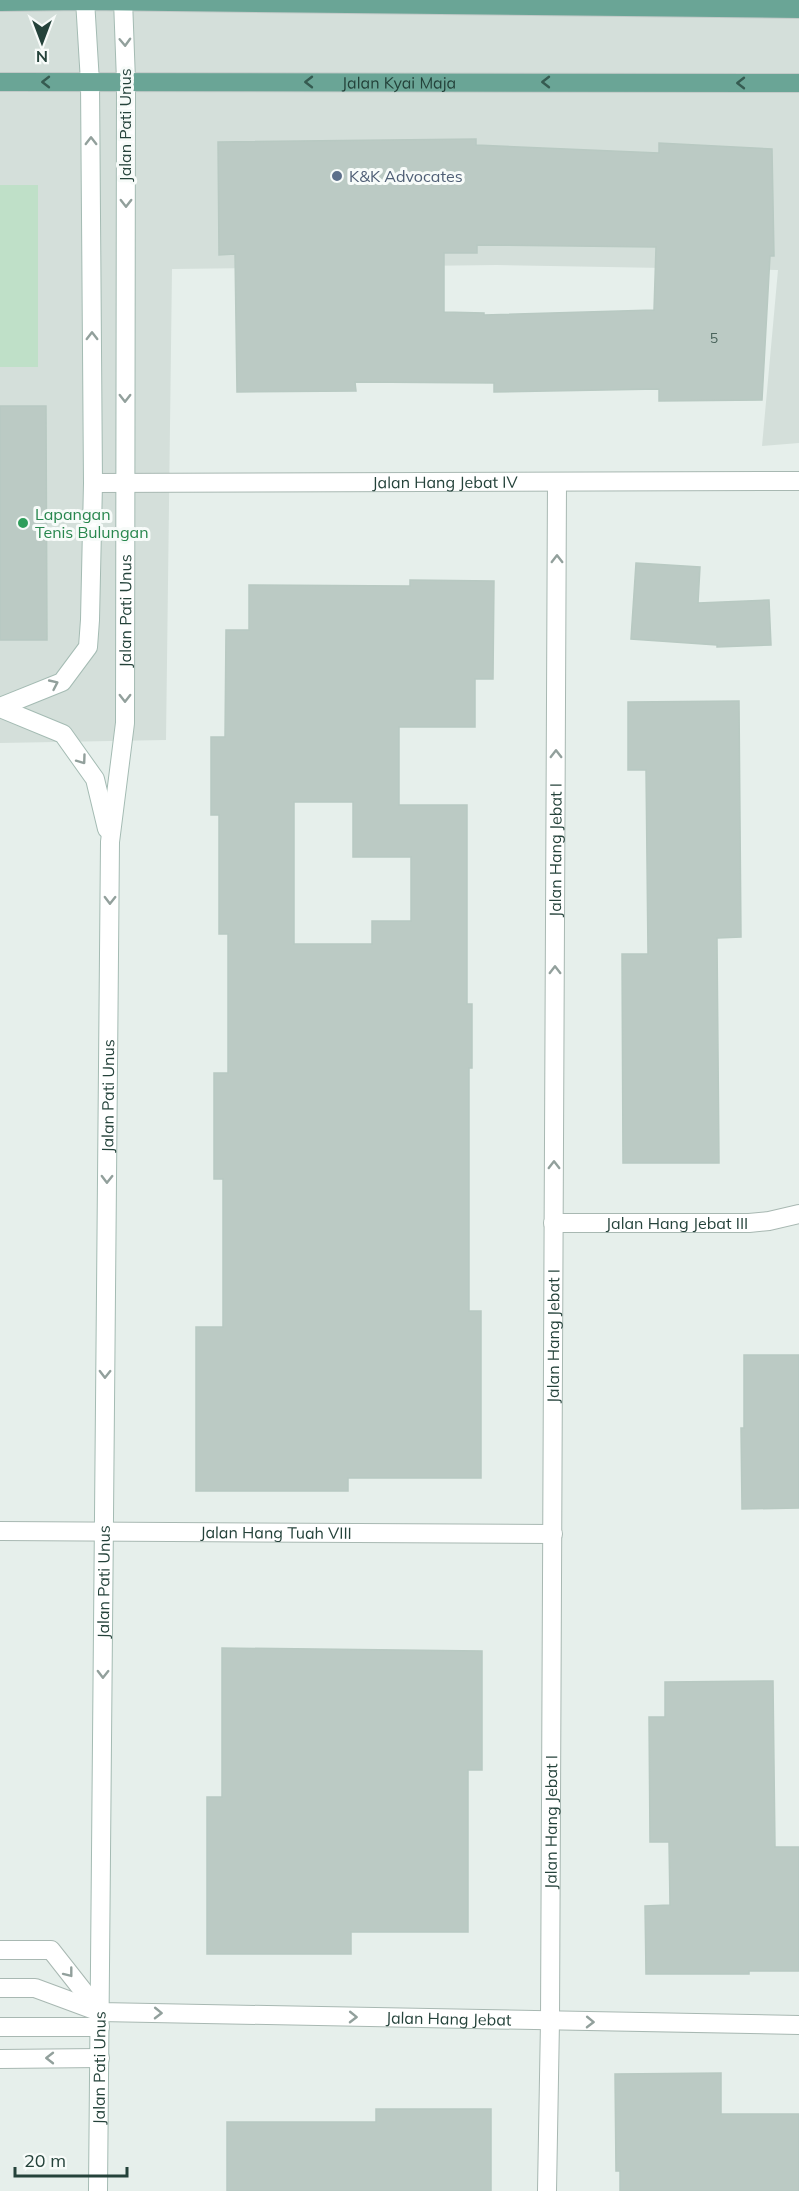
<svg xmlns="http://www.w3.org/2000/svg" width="799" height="2191" font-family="Mulish,sans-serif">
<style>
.built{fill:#d4dfda}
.green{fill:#bfe0c8}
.building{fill:#bbcac4;stroke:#b8c9c2;stroke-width:1.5;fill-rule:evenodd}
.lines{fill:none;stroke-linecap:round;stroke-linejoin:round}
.street-casing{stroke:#a8b8b2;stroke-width:20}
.secondary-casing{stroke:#a4bbb3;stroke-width:20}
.primary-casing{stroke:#c2cac8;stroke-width:20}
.street{stroke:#fff;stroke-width:18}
.secondary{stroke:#fff;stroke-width:18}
.primary{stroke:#6aa596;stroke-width:18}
.oneway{stroke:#92a09c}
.oneway2{stroke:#365b51}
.service-dot{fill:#5c6f8a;stroke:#f7fbf9;stroke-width:2}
.leisure-dot{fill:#2e9e5b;stroke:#f7fbf9;stroke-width:2}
.labels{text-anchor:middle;stroke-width:6;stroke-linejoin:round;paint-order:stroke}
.number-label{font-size:14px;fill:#4a645c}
.street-label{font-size:16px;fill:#24423a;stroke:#f7fbf9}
.service-label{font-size:16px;fill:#4e5e75;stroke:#f7fbf9;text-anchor:start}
.leisure-label{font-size:16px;fill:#27864d;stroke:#f7fbf9;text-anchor:start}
</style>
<rect width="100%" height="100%" fill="#e6efeb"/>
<path class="built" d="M0,0h799v443l-37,3 16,-176 -282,-5 -324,4 -6,471 -166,3z"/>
<rect class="green" x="0" y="185" width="38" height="182"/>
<g class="building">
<path d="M476,139v6l183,8v-10l113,6 2,107h-4l-8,144 -103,1v-12l-165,3v-9l-139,-1 1,9 -119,1 -2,-138 -16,1 -1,-113zM477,245l179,2 -2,63 -170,5v-2l-40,-1v-59h33z"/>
<path d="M0,406h46l1,234h-47z"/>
<path d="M636,563l64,4 -2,36 71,-3 2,45 -54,2v-2l-86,-6z"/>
<path d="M410,580l84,1 -1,98h-18v48h-76v78h68v199h5v64h-3v243h12v167h-133v13h-152v-164h27v-148h-9v-106h14v-139h-9v-119h-8v-78h14l1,-107h23v-45l161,1zM294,802h59v55h58v64h-39v23h-78z"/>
<path d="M739,701l2,236 -24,1 2,225h-96l-1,-209h26l-2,-184h-18v-68z"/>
<path d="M744,1355h55v153l-57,1 -1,-81h3z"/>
<path d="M222,1648l260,3v119h-14v162h-117v22h-144v-157h15z"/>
<path d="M773,1681l2,166h24v124h-50v3h-103l-1,-68 25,-1 -1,-63h-19l-1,-125h16v-35z"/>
<path d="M721,2073v41h78v77h-179v-20h-4l-1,-97z"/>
<path d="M376,2109h115v82h-264v-69h149z"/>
</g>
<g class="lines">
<defs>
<g id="street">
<path id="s1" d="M93,483l706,-2"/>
<path id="s2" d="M553,1223h196l20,-2 30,-7"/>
<path id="s3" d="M0,1531l553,3"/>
<path d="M0,1950h51l48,61"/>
<path id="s4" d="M0,1988h35l65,24 699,13"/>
<path d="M0,2027h100"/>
<path d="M0,2059l100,-1"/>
<path id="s5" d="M547,2191l3,-170 7,-1539"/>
</g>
<g id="secondary">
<path d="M0,707l62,-25 26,-35 2,-27 3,-137 -3,-401 -5,-82"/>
<path d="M0,708l63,26 32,45 12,50"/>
<path id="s6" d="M98,2191l12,-1349 15,-119 1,-642 -3,-81"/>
</g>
<g id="primary">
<path d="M0,2l85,-1 714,8"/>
<path id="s7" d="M0,82l799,1"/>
</g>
</defs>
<use href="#street" class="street-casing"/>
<use href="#secondary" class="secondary-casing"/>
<use href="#primary" class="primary-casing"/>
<use href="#street" class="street"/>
<use href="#secondary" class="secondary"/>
<use href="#primary" class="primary"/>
</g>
<defs><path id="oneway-chevron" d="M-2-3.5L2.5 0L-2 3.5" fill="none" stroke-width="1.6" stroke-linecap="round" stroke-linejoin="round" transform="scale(1.5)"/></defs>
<g class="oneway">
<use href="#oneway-chevron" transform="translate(125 42) rotate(88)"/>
<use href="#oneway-chevron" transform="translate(91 141) rotate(-90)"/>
<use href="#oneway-chevron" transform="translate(126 203) rotate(90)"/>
<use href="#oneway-chevron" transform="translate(92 336) rotate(-90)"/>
<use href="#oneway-chevron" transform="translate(125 398) rotate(90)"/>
<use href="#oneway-chevron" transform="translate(557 559) rotate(-90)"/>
<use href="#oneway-chevron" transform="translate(54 684) rotate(-25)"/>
<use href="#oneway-chevron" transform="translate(125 698) rotate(90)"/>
<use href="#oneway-chevron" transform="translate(556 754) rotate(-90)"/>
<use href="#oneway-chevron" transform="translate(82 760) rotate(54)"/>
<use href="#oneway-chevron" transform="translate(110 900) rotate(91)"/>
<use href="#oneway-chevron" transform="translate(555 970) rotate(-90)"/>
<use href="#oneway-chevron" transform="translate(554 1165) rotate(-90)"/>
<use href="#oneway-chevron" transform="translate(107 1179) rotate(91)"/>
<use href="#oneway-chevron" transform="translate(105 1374) rotate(91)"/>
<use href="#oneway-chevron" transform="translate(103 1674) rotate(91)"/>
<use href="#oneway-chevron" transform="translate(69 1973) rotate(52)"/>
<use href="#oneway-chevron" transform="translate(158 2013) rotate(1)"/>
<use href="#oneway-chevron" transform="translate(353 2017) rotate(1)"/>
<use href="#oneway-chevron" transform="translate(590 2022) rotate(1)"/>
<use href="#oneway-chevron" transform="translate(50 2058) rotate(180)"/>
</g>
<g class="oneway2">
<use href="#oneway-chevron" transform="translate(46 82) rotate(180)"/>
<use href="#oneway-chevron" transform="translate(309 82) rotate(-180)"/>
<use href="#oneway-chevron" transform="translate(546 82) rotate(-180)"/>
<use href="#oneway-chevron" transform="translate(741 83) rotate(-180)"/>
</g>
<circle class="service-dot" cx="337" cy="176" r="6"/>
<circle class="leisure-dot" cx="23" cy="523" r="6"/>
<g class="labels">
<g class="number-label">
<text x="714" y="343">5</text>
</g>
<g class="street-label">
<text dy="6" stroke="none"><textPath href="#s7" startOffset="399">Jalan Kyai Maja</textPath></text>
<text transform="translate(125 125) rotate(-90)" y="6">Jalan Pati Unus</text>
<text dy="6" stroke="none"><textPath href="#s1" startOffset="352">Jalan Hang Jebat IV</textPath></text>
<text dy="6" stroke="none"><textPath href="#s6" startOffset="1581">Jalan Pati Unus</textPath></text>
<text dy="6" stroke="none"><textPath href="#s5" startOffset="1341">Jalan Hang Jebat I</textPath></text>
<text dy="6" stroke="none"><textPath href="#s6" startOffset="1095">Jalan Pati Unus</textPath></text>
<text dy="6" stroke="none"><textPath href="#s2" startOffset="124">Jalan Hang Jebat III</textPath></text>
<text dy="6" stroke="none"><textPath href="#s5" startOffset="855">Jalan Hang Jebat I</textPath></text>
<text dy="6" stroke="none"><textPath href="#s3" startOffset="276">Jalan Hang Tuah VIII</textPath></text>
<text dy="6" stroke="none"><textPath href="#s6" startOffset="609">Jalan Pati Unus</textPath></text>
<text dy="6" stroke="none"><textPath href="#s5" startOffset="369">Jalan Hang Jebat I</textPath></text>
<text dy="6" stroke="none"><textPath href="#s4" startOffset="453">Jalan Hang Jebat</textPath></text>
<text dy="6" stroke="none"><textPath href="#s6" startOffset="123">Jalan Pati Unus</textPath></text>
</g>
<g class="service-label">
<text x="349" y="182">K&amp;K Advocates</text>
</g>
<g class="leisure-label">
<text x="35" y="520">Lapangan<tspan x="35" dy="18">Tenis Bulungan</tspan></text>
</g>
</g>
<g transform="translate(42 42) rotate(180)" stroke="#f7fbf9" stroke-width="4.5" paint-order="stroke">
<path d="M0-4.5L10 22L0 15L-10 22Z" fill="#24423a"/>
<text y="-9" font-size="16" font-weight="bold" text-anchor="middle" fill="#24423a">N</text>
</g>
<path d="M15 2167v9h112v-9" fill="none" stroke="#24423a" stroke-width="3"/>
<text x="24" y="2167" font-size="18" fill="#24423a" stroke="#f7fbf9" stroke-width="4.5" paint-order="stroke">20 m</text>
</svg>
